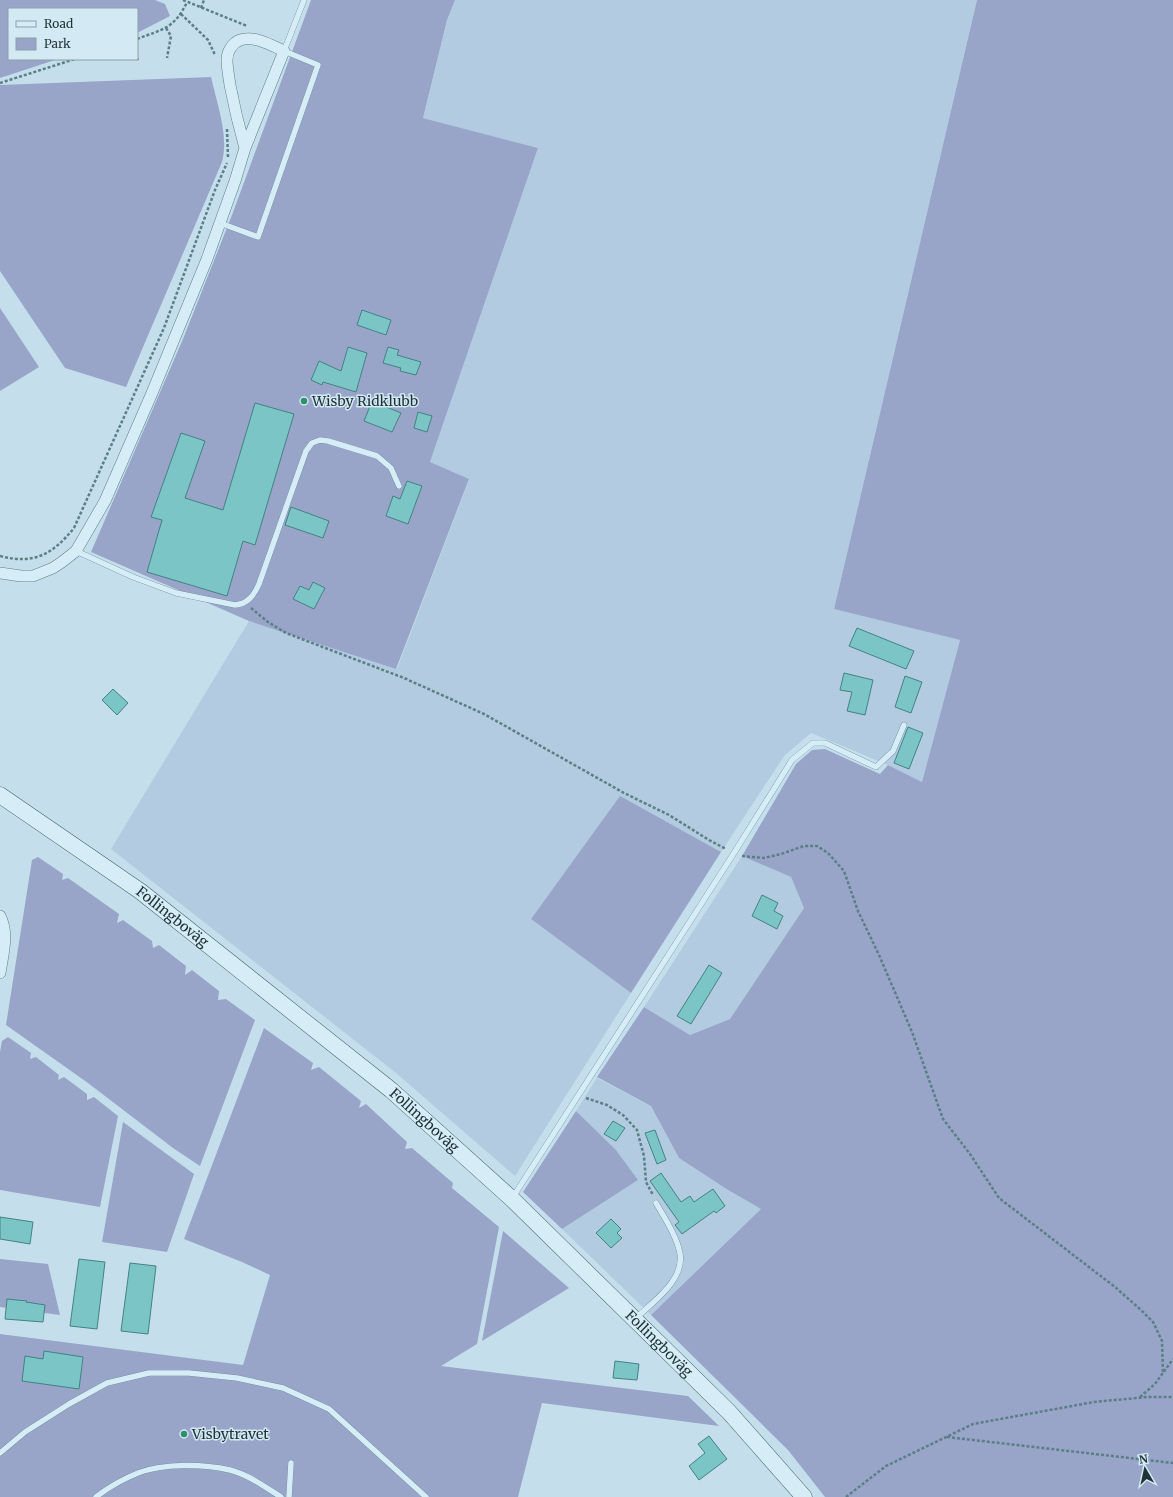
<svg xmlns="http://www.w3.org/2000/svg" width="1173" height="1497" font-family="Merriweather,serif">
<style>
.farmland{fill:#b2cbe0}
.green{fill:#98a5c9}
.building{fill:#7cc5c7;stroke:#438282}
.lines{fill:none;stroke-linecap:round;stroke-linejoin:round}
.service-casing{stroke:#5b7f85;stroke-width:6}
.minor-casing{stroke:#5b7f85;stroke-width:12}
.secondary-casing{stroke:#3f6266;stroke-width:17}
.path{stroke:#5b7f85;stroke-width:2.5;stroke-dasharray:3 2;stroke-linecap:butt}
.service{stroke:#d6ecf7;stroke-width:5.5}
.minor{stroke:#d6ecf7;stroke-width:11}
.secondary{stroke:#d6ecf7;stroke-width:16}
.poi-dot{fill:#2f906a;stroke:#d3e9f3;stroke-width:1.5}
.labels{text-anchor:middle;stroke-width:3;stroke-linejoin:round;paint-order:stroke}
.poi-label{font-size:14px;fill:#1e3335;stroke:#d3e9f3;text-anchor:start}
.street-label{font-size:14px;fill:#1e3335;stroke:#d3e9f3}
</style>
<rect width="100%" height="100%" fill="#c4dfeb"/>
<g class="farmland">
<path d="M455,0h522l-143,609 126,31 -38,142 -34,-17 -77,-32 -26,22 -64,97 -101,-55 -89,122 100,74 -116,183 -119,-103 -285,-224 138,-228 148,48 72,-189 -39,-18 108,-314 -115,-30 24,-98z"/>
<path d="M742,856l49,21 13,31 -74,111 -40,16 -46,-28z"/>
<path d="M597,1078l54,28 28,52 49,32 33,19 -110,106 -89,-86 76,-49 -22,-30 -40,-39z"/>
</g>
<g class="green">
<path d="M0,0h155l10,4 5,12 -33,17v-24h-128v50h49l-58,19z"/>
<path d="M311,0h144l-8,20 -24,98 115,30 -108,314 39,17 -73,190 -147,-48 -158,-69 92,-213 49,-124z"/>
<path d="M977,0h196v1497h-348l-37,-47 -137,-135 110,-106 -33,-19 -49,-32 -28,-52 -54,-29 47,-70 46,28 40,-16 74,-111 -13,-31 -49,-21 54,-92 16,-14 13,-1 55,25 8,-9 34,17 38,-142 -126,-31z"/>
<path d="M211,77c6,27 18,58 11,85l-96,225 -61,-19 -65,-97v-186z"/>
<path d="M0,308l39,59 -39,24z"/>
<path d="M620,796l101,56 -90,141 -100,-74z"/>
<path d="M38,857l25,17 -1,6 6,-2 51,36 -2,9 6,-3 29,21 1,7 6,-3 27,21 -1,9 7,-5 27,21 -1,9 8,-1 29,21 -55,146 -27,-18 -85,-65 -82,-58 26,-165z"/>
<path d="M264,1028l49,35 -2,7 8,-3 42,34 -2,7 7,-4 41,38 -2,7 7,-1 41,35 -1,5 47,39 -22,117 -36,22 247,30 31,30 -177,-23 -24,94h-518v-163l243,31 27,-90 -28,-13 -58,-23z"/>
<path d="M8,1037l23,16 -1,6 6,-2 23,18 -1,5 6,-3 23,17v6l7,-3 24,19 -18,91 -100,-17v-138l2,-11z"/>
<path d="M576,1111l40,39 22,30 -76,49 -39,-37z"/>
<path d="M123,1122l71,52 -27,78 -65,-10z"/>
<path d="M503,1231l66,57 -87,53z"/>
<path d="M0,1259l48,5 12,51 -60,-8z"/>
</g>
<g class="building">
<path d="M362,310l29,10 -5,15 -29,-10z"/>
<path d="M348,347l19,6 -11,39 -33,-10 -1,3 -11,-5 8,-19 22,10z"/>
<path d="M388,347l11,3 -2,5 24,7 -5,13 -16,-4 1,-3 -18,-5z"/>
<path d="M372,401l29,12 -9,19 -28,-11z"/>
<path d="M255,403l39,11 -39,131 -12,-4 -16,55 -80,-24 15,-52 -11,-3 30,-84 24,8 -20,57 38,12z"/>
<path d="M418,412l14,4 -5,16 -13,-4z"/>
<path d="M407,481l15,5 -14,38 -22,-8 7,-20 7,3z"/>
<path d="M291,507l38,14 -6,17 -38,-13z"/>
<path d="M313,582l12,6 -11,21 -21,-10 7,-13 9,4z"/>
<path d="M857,628l57,23 -8,18 -57,-23z"/>
<path d="M844,673l29,7 -8,35 -18,-4 5,-19 -12,-2z"/>
<path d="M905,676l17,6 -11,31 -16,-6z"/>
<path d="M113,689l15,14 -11,12 -15,-15z"/>
<path d="M908,727l15,6 -14,36 -15,-6z"/>
<path d="M762,895l16,8 -4,8 9,5 -6,13 -25,-13z"/>
<path d="M709,965l13,8 -31,51 -14,-8z"/>
<path d="M613,1121l12,7 -9,13 -12,-7z"/>
<path d="M655,1130l11,30 -9,4 -12,-31z"/>
<path d="M661,1173l20,29 9,-6 4,6 19,-13 12,17 -9,7 -2,-2 -32,23 -7,-9 4,-3 -29,-41z"/>
<path d="M0,1217l33,5 -3,22 -30,-5z"/>
<path d="M611,1219l10,10 -4,4 5,5 -11,10 -15,-15z"/>
<path d="M79,1259l26,3 -8,67 -27,-3z"/>
<path d="M130,1263l26,3 -8,68 -27,-3z"/>
<path d="M7,1299l20,2 -1,1 19,3 -2,17 -38,-3z"/>
<path d="M44,1351l39,6 -4,32 -57,-8 3,-25 18,3z"/>
<path d="M615,1361l24,3 -2,16 -24,-2z"/>
<path d="M709,1436l18,23 -28,21 -10,-14 16,-13 -7,-9z"/>
</g>
<g class="lines">
<defs>
<g id="service">
<path d="M220,223l38,14 60,-172 -34,-14 20,-51"/>
<path d="M76,551l57,26 43,16 59,12c13,-1 19,-10 24,-21l47,-133 6,-8 8,-3 8,1 49,15 14,12 8,18"/>
<path d="M513,1197l221,-344 58,-93 21,-17h12l51,24 17,-16 11,-26"/>
<path d="M636,1318c18,-17 52,-40 43,-69 -4,-16 -15,-32 -23,-46"/>
<path d="M0,1453l25,-21 44,-28 38,-21 42,-10h40l48,5 46,10 46,21 97,88"/>
<path d="M96,1497c13,-10 27,-18 42,-24 26,-10 66,-9 92,-3 19,5 35,17 51,27"/>
<path d="M289,1497l2,-34"/>
</g>
<g id="minor">
<path d="M0,573l21,3h12l20,-8 9,-6 14,-11 29,-50 47,-108 55,-134 28,-78 10,-33 39,-97c-13,-6 -30,-16 -44,-11 -8,3 -13,12 -13,20 0,8 2,17 3,25 4,21 9,42 15,63"/>
<path d="M0,916c9,17 3,38 0,57"/>
</g>
<g id="secondary">
<path id="s1" d="M0,795l140,96 251,199 121,109 217,213 75,85"/>
</g>
</defs>
<use href="#service" class="service-casing"/>
<use href="#minor" class="minor-casing"/>
<use href="#secondary" class="secondary-casing"/>
<g class="path">
<path d="M183,0l64,26"/>
<path d="M201,8l3,-8"/>
<path d="M181,14l27,26 7,15"/>
<path d="M166,28l5,8 -4,22"/>
<path d="M137,39c26,-10 37,-10 50,-37"/>
<path d="M137,58l1,2"/>
<path d="M0,83l75,-24"/>
<path d="M227,129l1,29"/>
<path d="M0,556c34,9 53,-2 74,-28l90,-200 51,-138 12,-27"/>
<path d="M251,608l17,14 18,11 118,45 80,36 140,79 45,22 40,25 17,9"/>
<path d="M742,856l22,2 17,-4 23,-8h13l11,7 16,18 14,40 21,44 33,77 31,87 27,35 29,44 116,89 26,23 12,12 9,19 1,32"/>
<path d="M586,1098l21,7 16,10 14,15 7,26 2,26 7,13"/>
<path d="M1140,1397l15,-13 18,-25"/>
<path d="M947,1437l226,26"/>
<path d="M846,1497l40,-31 87,-42 121,-22 53,-5h26"/>
</g>
<use href="#service" class="service"/>
<use href="#minor" class="minor"/>
<use href="#secondary" class="secondary"/>
</g>
<g class="poi-dot">
<circle cx="304" cy="401" r="4"/>
<circle cx="184" cy="1434" r="4"/>
</g>
<g class="labels">
<g class="poi-label">
<text x="312" y="406">Wisby Ridklubb</text>
<text x="192" y="1439">Visbytravet</text>
</g>
<g class="street-label">
<text dy="5" stroke="none"><textPath href="#s1" startOffset="211">Follingboväg</textPath></text>
<text dy="5" stroke="none"><textPath href="#s1" startOffset="535">Follingboväg</textPath></text>
<text dy="5" stroke="none"><textPath href="#s1" startOffset="859">Follingboväg</textPath></text>
</g>
</g>
<rect x="8" y="8" width="130" height="52" fill="#d3e9f3" stroke="#8ba0a7"/>
<rect x="16" y="21" width="20" height="6" fill="#d6ecf7" stroke="#8ba0a7"/>
<text x="44" y="28" font-size="12" fill="#1e3335">Road</text>
<rect x="16" y="38" width="20" height="12" fill="#98a5c9" stroke="#8ba0a7"/>
<text x="44" y="48" font-size="12" fill="#1e3335">Park</text>
<g transform="translate(1145 1469) rotate(351)" stroke="#d3e9f3" stroke-width="3" paint-order="stroke">
<path d="M0-3L7 15L0 10L-7 15Z" fill="#1e3335"/>
<text y="-6" font-size="11" font-weight="bold" text-anchor="middle" fill="#1e3335">N</text>
</g>
</svg>
